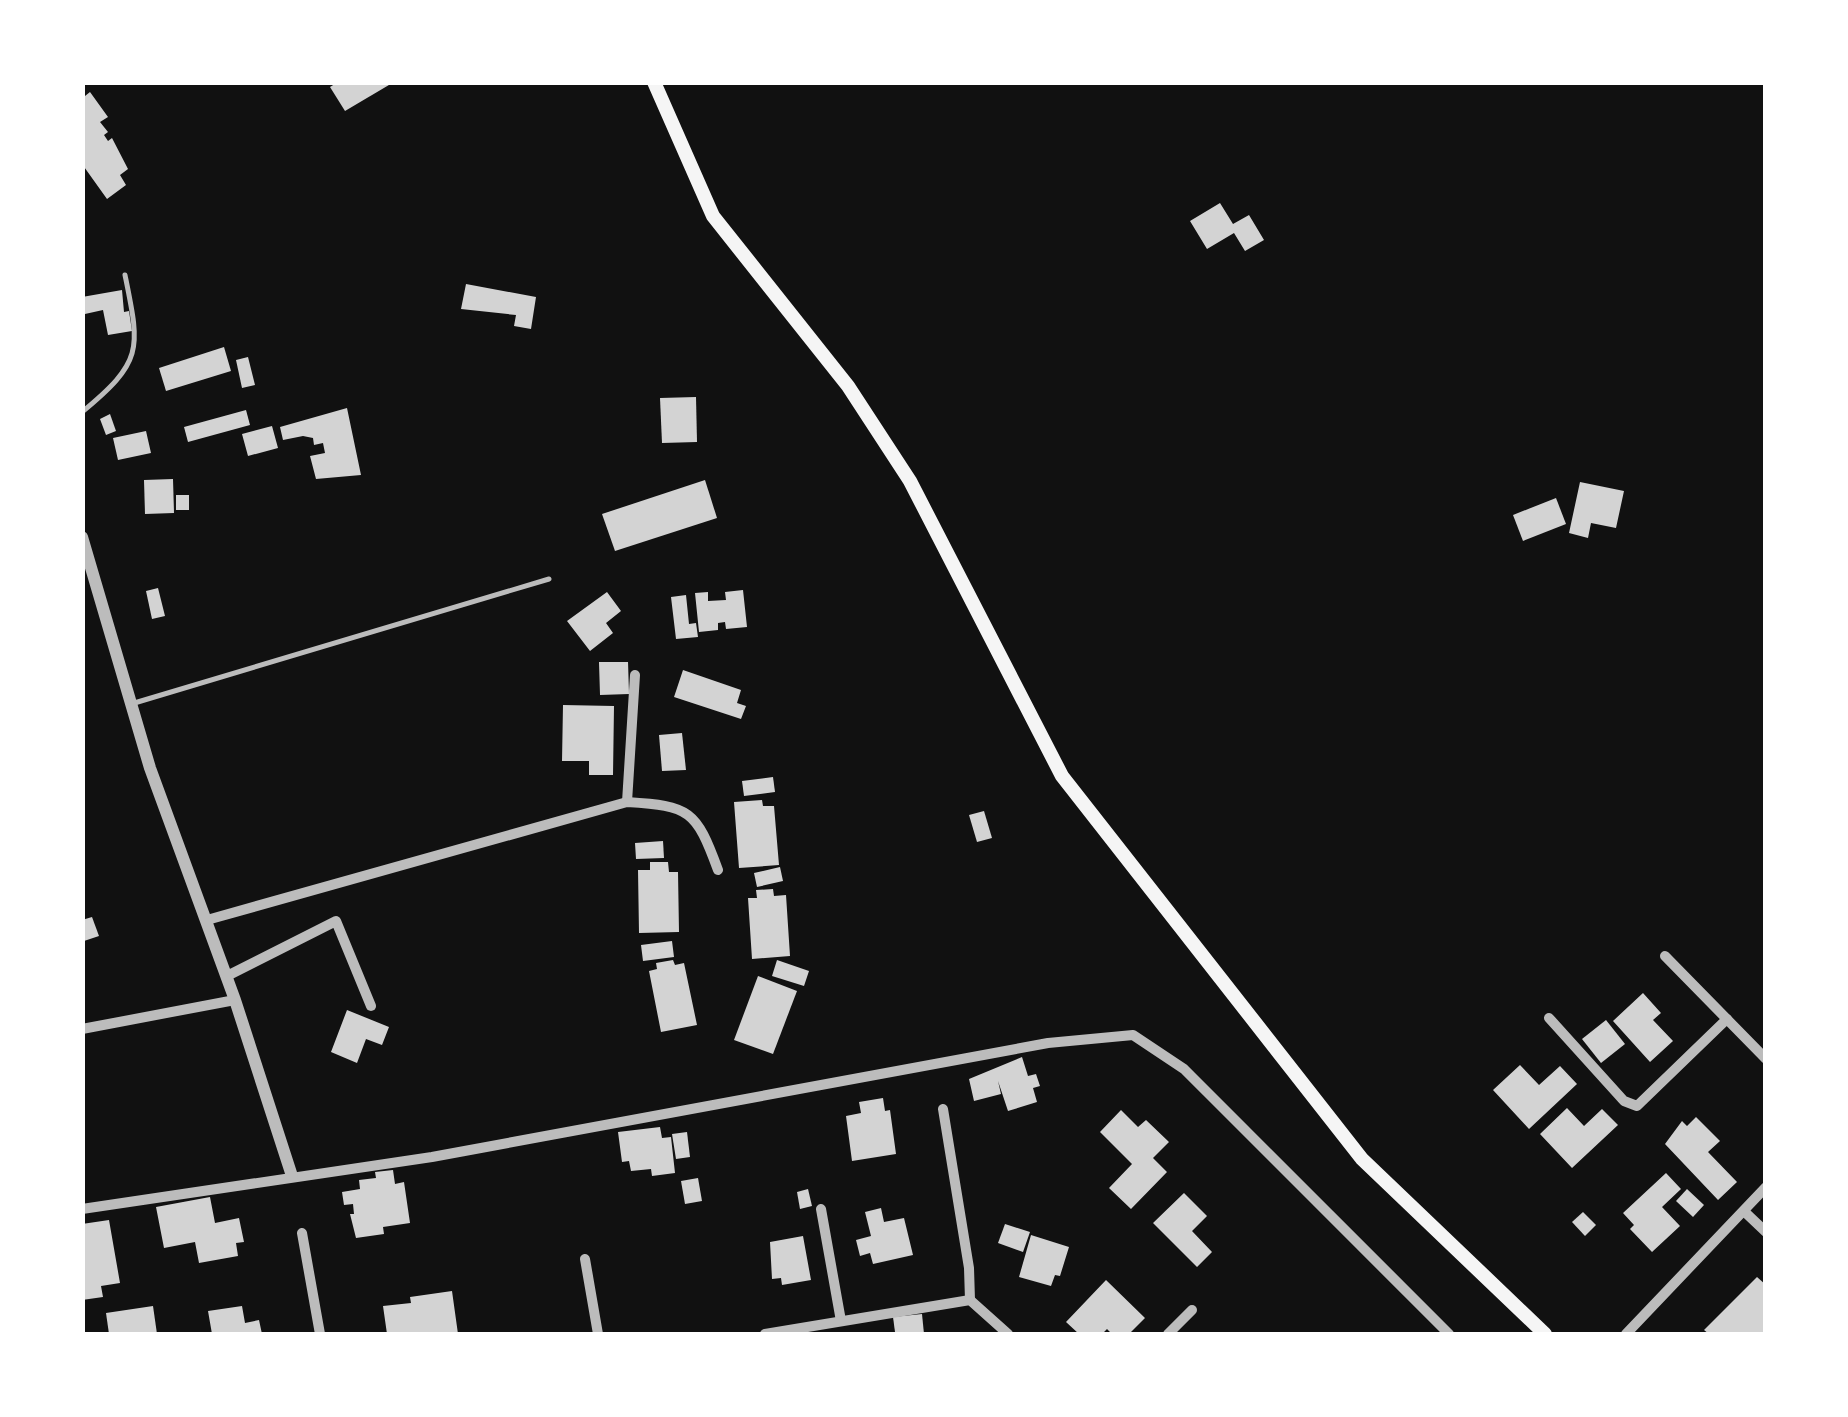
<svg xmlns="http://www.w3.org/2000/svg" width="1848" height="1417" font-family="Roboto,sans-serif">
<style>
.building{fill:#d3d3d3}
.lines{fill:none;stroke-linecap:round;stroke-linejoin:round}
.service{stroke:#bcbcbc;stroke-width:5}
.minor{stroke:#bcbcbc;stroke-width:10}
.tertiary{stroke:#bcbcbc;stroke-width:12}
.secondary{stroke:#f5f5f5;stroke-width:14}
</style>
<rect width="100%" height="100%" fill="#111"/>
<g class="building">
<path d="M338,82h56l-49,29 -15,-24z"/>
<path d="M90,92l18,25 -8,5 8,10 -4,3 4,6 4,-3 16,31 -8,6 6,10 -19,14 -25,-35v-71l3,3z"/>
<path d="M1220,203l13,21 16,-9 15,25 -19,11 -11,-18 -27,16 -17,-28z"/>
<path d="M466,284l70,13 -5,32 -17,-3 2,-11 -55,-6z"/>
<path d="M122,290l2,22 5,-1 3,20 -24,4 -5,-25 -18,4 -3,-17z"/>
<path d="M224,347l7,24 -65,20 -7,-23z"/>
<path d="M248,357l7,28 -13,3 -6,-28z"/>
<path d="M696,397l1,45 -35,1 -2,-45z"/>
<path d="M347,408l14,67 -45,4 -6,-23 15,-3 -2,-10 -9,2 -1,-7 -10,-2 -20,4 -3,-13z"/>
<path d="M246,410l4,15 -62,17 -4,-15z"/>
<path d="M110,414l6,17 -10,4 -6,-16z"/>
<path d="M272,426l6,22 -30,8 -6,-22z"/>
<path d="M146,431l5,22 -33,7 -5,-22z"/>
<path d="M173,479l1,34 -29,1 -1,-34z"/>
<path d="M705,480l12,38 -102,33 -13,-37z"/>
<path d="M1580,482l44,9 -8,37 -25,-5 -3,15 -19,-5z"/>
<rect x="176" y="495" width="13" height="15"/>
<path d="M1556,498l10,26 -43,17 -10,-26z"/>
<path d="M158,588l7,28 -13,3 -6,-28z"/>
<path d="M743,590l4,37 -21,2 -1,-7 -7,1v7l-19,2 -4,-39 13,-1v9l18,-1 -1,-8z"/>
<path d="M607,592l14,19 -15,12 7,10 -23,18 -23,-30z"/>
<path d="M686,595l3,29 7,-1 2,14 -22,2 -5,-42z"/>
<path d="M599,662h29l1,32 -29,1z"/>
<path d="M683,670l58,20 -4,13 9,3 -5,13 -67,-22z"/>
<path d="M563,705l51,1 -1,69h-24v-14h-27z"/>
<path d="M682,733l4,37 -24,1 -3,-36z"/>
<path d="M773,777l2,15 -31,4 -2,-15z"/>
<path d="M762,800l1,6h11l5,59 -40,3 -5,-66z"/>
<path d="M984,811l8,27 -15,4 -8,-27z"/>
<path d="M663,841l1,17 -28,1 -1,-16z"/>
<path d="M650,862h18l1,10h9l1,60 -40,1 -1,-63h12z"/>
<path d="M780,867l3,14 -26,6 -3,-14z"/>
<path d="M773,889l1,7 12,-1 4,61 -38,3 -4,-61h9l-1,-8z"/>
<path d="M92,917l7,19 -15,5 -2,-21z"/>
<path d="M672,941l2,16 -31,4 -2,-16z"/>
<path d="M673,960l2,5 9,-2 13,62 -36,7 -12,-61 8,-2 -1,-6z"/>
<path d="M777,960l32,11 -5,15 -32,-10z"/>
<path d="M758,976l39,15 -24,63 -39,-14z"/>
<path d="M1643,993l18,20 -8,7 20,21 -23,21 -37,-41z"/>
<path d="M347,1010l42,17 -7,18 -16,-6 -9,24 -26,-11z"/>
<path d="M1606,1020l19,24 -24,19 -19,-24z"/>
<path d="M1022,1057l6,19 8,-2 4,12 -7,2 4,14 -29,9 -10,-30 3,13 -27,7 -5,-22z"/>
<path d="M1520,1065l19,20 21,-19 17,18 -48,45 -36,-39z"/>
<path d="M883,1098l2,13 5,-1 6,44 -44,7 -6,-45 15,-3 -2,-11z"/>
<path d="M1567,1108l17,18 18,-17 16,16 -46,43 -32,-34z"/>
<path d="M1121,1110l17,17 8,-7 23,22 -16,16 14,14 -36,37 -22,-21 23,-24 -32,-32z"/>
<path d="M1696,1117l24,24 -12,11 29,30 -19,18 -53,-56 17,-23 5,5z"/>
<path d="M660,1127l2,11 9,-1 4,36 -23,3 -1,-7 -20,2 -2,-10 -7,1 -4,-30z"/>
<path d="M687,1132l3,25 -14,2 -4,-25z"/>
<path d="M393,1170l2,14 9,-2 6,41 -27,4 1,7 -28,4 -6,-24h4l-1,-10 -9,1 -2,-13 18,-3 -1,-9 17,-2 -1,-6z"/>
<path d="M1666,1173l15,16 -19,18 18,19 -28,26 -22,-23 4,-4 -11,-12z"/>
<path d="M698,1178l4,23 -17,3 -4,-23z"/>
<path d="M808,1189l4,17 -12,3 -3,-17z"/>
<path d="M1687,1189l17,16 -11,12 -17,-16z"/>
<path d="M1184,1193l23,23 -15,15 20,21 -15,15 -44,-44z"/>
<path d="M210,1197l5,26 24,-5 5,24 -8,1 2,13 -39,7 -4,-21 -31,6 -8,-41z"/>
<path d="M881,1208l3,14 20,-4 9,37 -40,9 -3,-11 -10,3 -4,-16 15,-4 -6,-24z"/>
<path d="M1583,1212l13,13 -11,11 -13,-14z"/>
<path d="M109,1220l11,63 -19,3 2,11 -21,3v-76z"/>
<path d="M1005,1224l25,8 -7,20 -25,-9z"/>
<path d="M1031,1235l38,12 -9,29 -5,-1 -4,11 -32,-9z"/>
<path d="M803,1236l8,44 -29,5 -1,-7 -9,1 -2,-37z"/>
<path d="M1757,1277l9,8v49h-57l-5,-4z"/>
<path d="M1106,1280l39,38 -16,16h-17l-5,-5 -5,5h-23l-13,-12z"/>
<path d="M452,1291l6,43h-71l-4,-28 28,-3 -1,-6z"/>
<path d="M153,1306l4,28h-48l-3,-21z"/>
<path d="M242,1306l3,17 14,-3 3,14h-50l-4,-23z"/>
<path d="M922,1314l2,20 -29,-2 -2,-15z"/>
</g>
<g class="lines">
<g class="service">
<path d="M82,412c62,-51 58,-63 43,-137"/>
<path d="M131,704l418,-125"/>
</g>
<g class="minor">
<path d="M627,802l8,-127"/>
<path d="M207,920l420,-118c63,4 69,8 91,68"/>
<path d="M1665,956l101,103"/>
<path d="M227,976l109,-55 35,85"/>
<path d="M1549,1018l75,83 13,5 90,-87"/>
<path d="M82,1029l153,-29"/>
<path d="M943,1109l26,159 1,32"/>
<path d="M82,1209l350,-52 616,-114 85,-8 51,34 265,265"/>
<path d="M821,1209l20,112"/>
<path d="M1746,1213l20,19"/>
<path d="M302,1233l18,101"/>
<path d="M585,1259l13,75"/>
<path d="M765,1334l205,-34 38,34"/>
<path d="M1168,1334l24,-24"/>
<path d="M1626,1334l140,-147"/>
</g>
<path class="tertiary" d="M82,537l68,231 85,232 57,176"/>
<path class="secondary" d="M654,82l59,134 135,170 62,95 152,295 300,383 183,175"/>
</g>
<rect width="1848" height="1417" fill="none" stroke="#ffffff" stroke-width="170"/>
</svg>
